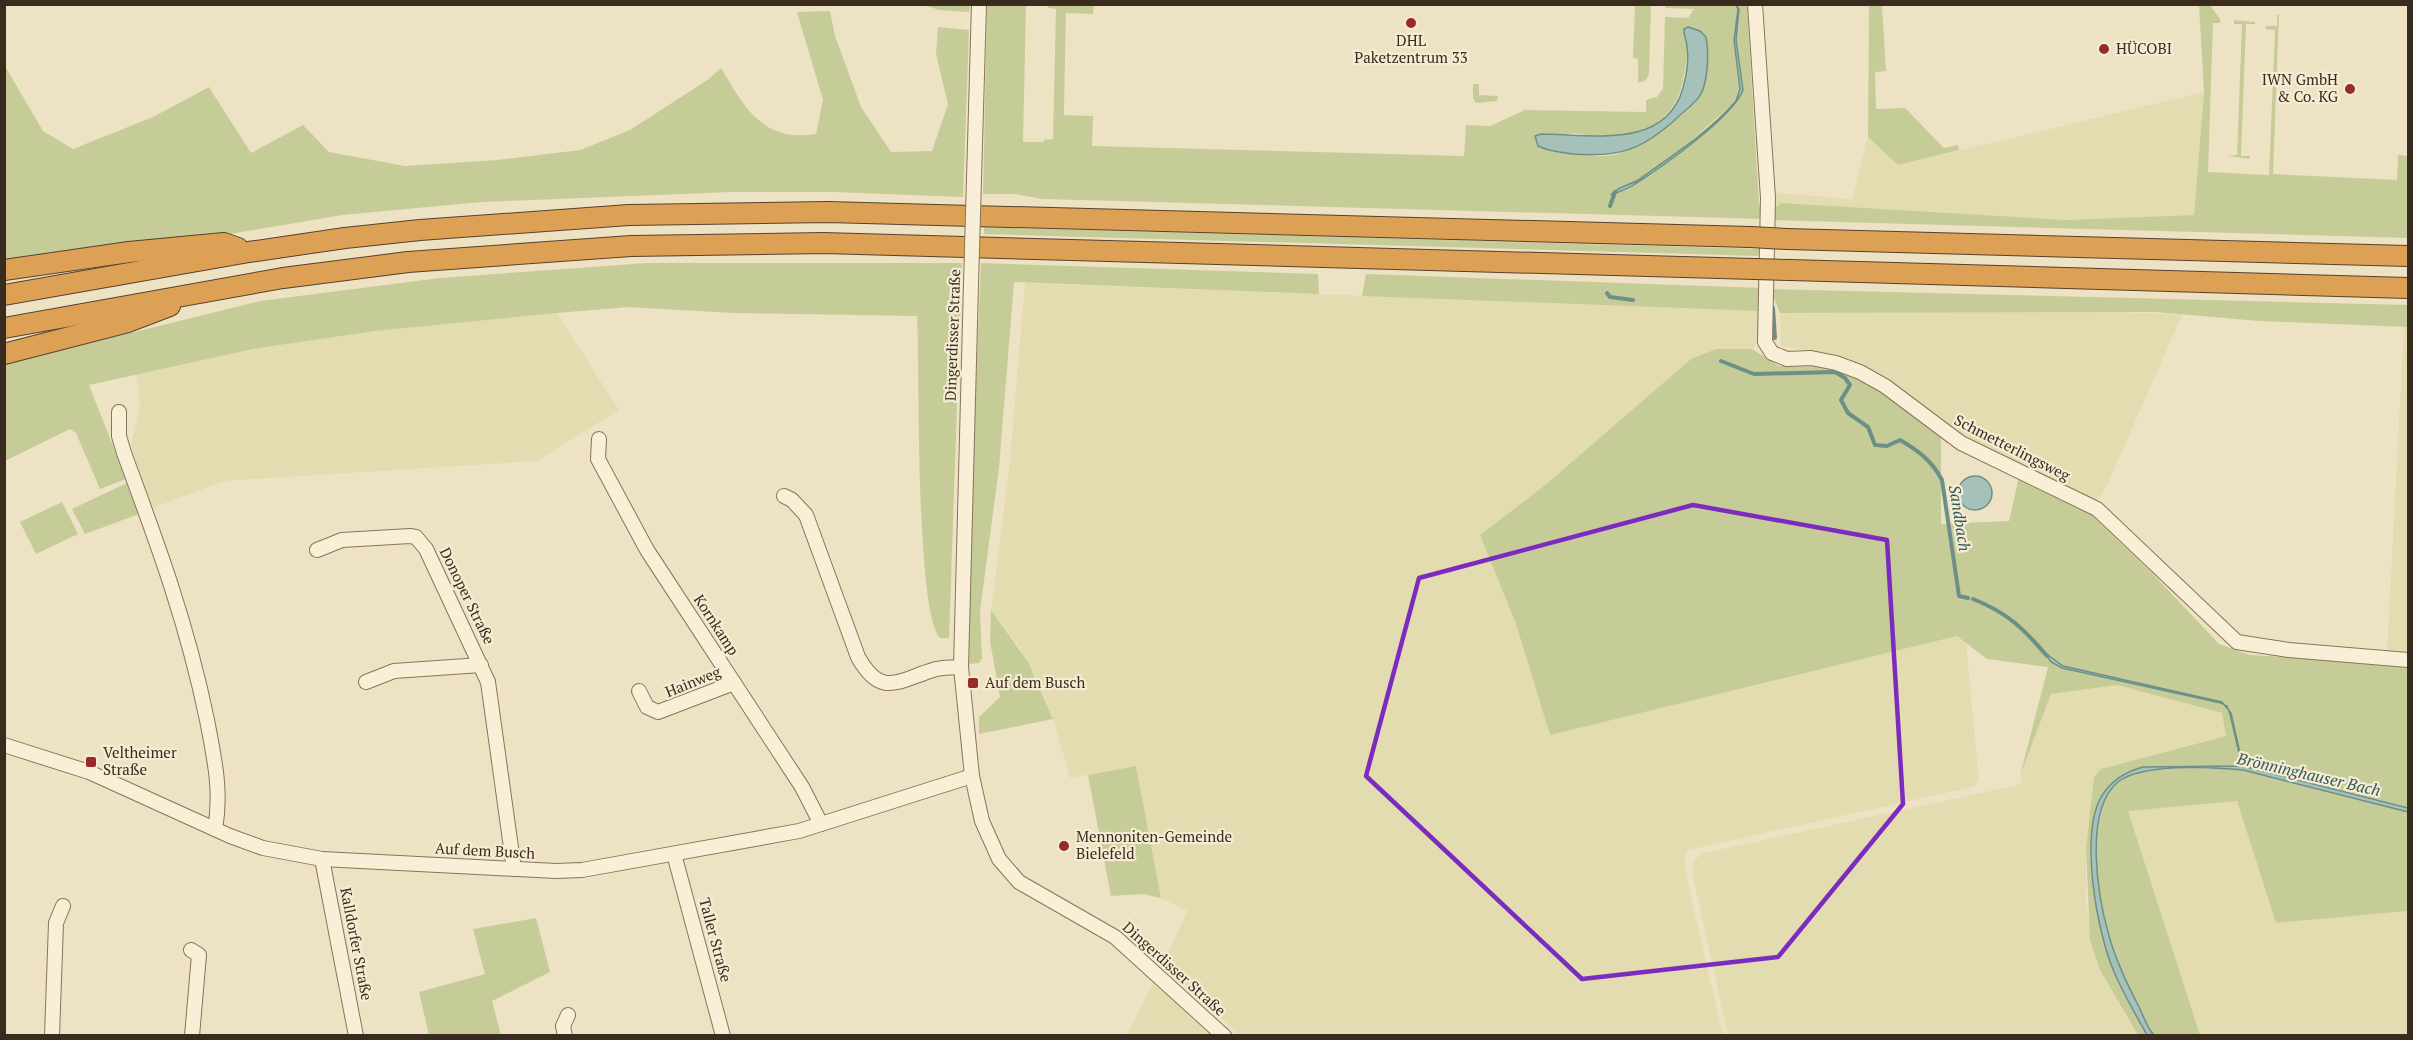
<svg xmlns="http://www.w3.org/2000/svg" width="2413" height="1040" font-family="'PT Serif',serif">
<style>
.farmland{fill:#e4dcb1}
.green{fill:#c6cc98;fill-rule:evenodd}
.water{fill:#a6c1b9;stroke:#6c9087;stroke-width:1.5}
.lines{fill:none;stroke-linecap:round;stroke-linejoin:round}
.stream{stroke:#6c9087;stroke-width:4}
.minor-casing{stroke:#89735a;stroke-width:16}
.highway-casing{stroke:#57412e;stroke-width:22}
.minor{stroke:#f9efd7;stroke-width:14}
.highway{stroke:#dda155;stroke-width:20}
.minor-bridge-casing{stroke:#89735a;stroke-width:16;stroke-linecap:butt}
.highway-bridge-casing{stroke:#57412e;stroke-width:22;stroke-linecap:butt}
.minor-bridge{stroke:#f9efd7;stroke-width:14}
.highway-bridge{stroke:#dda155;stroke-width:20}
.marked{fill:none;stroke:#7b2cbf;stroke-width:4.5;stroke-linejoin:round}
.poi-dot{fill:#982a2b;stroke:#f6ecd3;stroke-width:2}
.labels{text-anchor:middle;stroke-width:4.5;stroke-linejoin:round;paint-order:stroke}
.poi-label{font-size:15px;fill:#392b1e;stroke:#f6ecd3;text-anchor:start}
.street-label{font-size:15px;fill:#392b1e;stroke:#f6ecd3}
.water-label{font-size:16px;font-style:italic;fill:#2e5856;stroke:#f6ecd3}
</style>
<rect width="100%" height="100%" fill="#eee2c4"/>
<g class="farmland">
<path d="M2204,92l-10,123 -128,5 -285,-17 -6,5 -2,-21 6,6 73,6 16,-62 31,28z"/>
<path d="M1025,283l734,28 1,28 -8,10h-36l-25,10 -147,127 -64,49 36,89 34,110 407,-98 9,6 13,138 -5,7 -7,1 -279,62 -4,10 5,28 34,147h-483l-78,-71 26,-53 -27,-13 -25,-132 -66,12 -17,-59 -16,-40 -17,-30 -29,-39 18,-140z"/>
<path d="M2089,311l93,4 -73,166 -8,15 -6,5 -111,-53 -109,-76 -38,-16 -56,-10 -1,-33z"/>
<path d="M557,313l62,97 -82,51 -313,20 -74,28 -21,-54 11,-51 -4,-30 117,-25 122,-18z"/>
<path d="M2404,326l4,1v327l-21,-2z"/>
<path d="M2117,685l105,28 5,23 -126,33 -7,8 -8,71v54l14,68 38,65h-410l-33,-149 -3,-15 3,-12 9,-6 318,-69 -2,-8 31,-82z"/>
<path d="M2237,800l39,123 132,-12v124h-208l-73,-224z"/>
<path d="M1153,983l57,52h-83z"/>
</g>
<g class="green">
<path d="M1094,4l-1,10 -27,-1 -2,95v7l29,1 -1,30 372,10 2,-31 24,1 35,-16 121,2v-12l11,-3 6,-9 2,-71 23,1 6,-9 -29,-1 1,-3h70l2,4 -4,31 6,49 -4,12 -58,51 -46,32 -16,5 -5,7 -1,10 6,-15c43,-14 78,-52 113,-79l14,-22 -7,-50 3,-31 -2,-4h10l12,198 5,16 -721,-20 -28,-5h-32l4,-189h39l-3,137h21v-2l9,-1 3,-130 -8,-1v-3zM1689,27l11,4 6,6c0,19 3,38 -4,55 -9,20 -64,57 -85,62 -15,4 -35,1 -51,-1 -13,-1 -25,-1 -31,-14 14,-1 31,-7 45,-5 6,0 12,3 18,4 44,2 80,-18 86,-63 2,-15 6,-25 -1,-40z"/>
<path d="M924,5h46l-1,7 -30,-2z"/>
<path d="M1635,5h16l-2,69 -3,6 -8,3v-24l-5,-1z"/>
<path d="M1869,5h13l4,66 -11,1 1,37 29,-1 39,40 14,-3 1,5 -61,15 -30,-28z"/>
<path d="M2199,5h11l10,14v4h-7l-5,149 61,3 6,-145 -9,-1v-3h11v-11h2l-6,159 124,6 1,-25 10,1v82l-637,-18 4,-12 6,-5 285,17 128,-5 10,-123z"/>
<path d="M830,11l5,25 26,71 30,45 41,-1 16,-47 -12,-50 2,-27 31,3 -6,167 -130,-5h-101l-250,10 -140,13 -124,21 -94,6 -119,18v-194l38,65 30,18 80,-32 56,-30 42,66 52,-28 26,27 76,14 92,-6 83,-10 50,-20 79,-51 12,-11c24,40 41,74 95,66l7,-34 -26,-88z"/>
<path d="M2234,20l21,2v2h-9l-5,132h9l-1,3 -21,-3 9,-1 5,-131h-8z"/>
<path d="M1473,84h6v11l19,1 -1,5 -21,2 -3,-5z"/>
<path d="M984,227l776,22v7l-776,-22z"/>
<path d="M647,263h315l-13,375h-9c-25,-26 -20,-273 -23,-322l-184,-3 -105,-6 -71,6 -182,18 -122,18 -164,36 37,94 -26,10 -24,-56 -6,-4 -65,32v-97l255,-63 180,-23z"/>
<path d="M981,263l337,11 1,20 -305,-12 -15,186 -19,143 2,47 -3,5 -10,1 1,-149z"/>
<path d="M1366,274l397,14 -4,23 -397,-15z"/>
<path d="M1770,289l638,16v22l-149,-6 -104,-9 -375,1z"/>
<path d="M1716,349h36l27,17 50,1 22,8 31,18 59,45v86l68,-3 10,-44 69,35 65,62 66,70 31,11 158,9v144l-161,-41 -5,-5 -14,-56 -6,-4 -159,-36 -19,-14 7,10 11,6 159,35 6,3 3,8 12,53h-99c-15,4 -28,11 -38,23 -27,37 -8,145 10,184 9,21 21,41 32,61h-9l-38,-65 -10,-30 -4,-92 8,-71 7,-8 125,-33 -4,-23 -105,-28 -66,9 -31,82 28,-109 -61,-8 -30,-23 -407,99 -34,-111 -36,-89 64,-49 147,-127z"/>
<path d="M127,483l12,31 -54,20 -13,-25z"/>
<path d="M62,502l16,32 -42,20 -16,-32z"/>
<path d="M991,610l37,52 25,57 -74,15v-17l21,-20 -10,-56z"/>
<path d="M1136,766l25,132 -18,-4 -32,2 -23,-121z"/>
<path d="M2227,769l16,1 165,42v99l-132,12 -39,-122 -109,10 72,224h-46c-7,-8 -12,-21 -17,-31 -11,-22 -21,-44 -28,-67 -11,-39 -25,-124 8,-153 23,-21 80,-15 110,-15z"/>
<path d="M536,918l14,54 -58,29 9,34h-72l-10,-43 66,-18 -12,-45z"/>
</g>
<g class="water">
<path d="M1736,5l3,4 -3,31 7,50c-10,27 -81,77 -108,94 -7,5 -17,8 -24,11 7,-9 17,-9 27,-15 33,-23 72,-49 98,-79l4,-12 -6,-49 4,-31z"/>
<path d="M1688,27l12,4 6,6c3,17 2,39 -4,55 -5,11 -17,18 -25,26 -34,31 -57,40 -104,36 -12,-2 -23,-2 -35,-8l-3,-10 6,-2c48,0 124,17 142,-46 3,-11 6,-29 4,-41 0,-7 -4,-11 -3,-18z"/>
<circle cx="1975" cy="493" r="17"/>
<path d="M2044,652l19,14 159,36 9,11 11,49 5,5 161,41v4l-165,-42c-30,-3 -101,-7 -125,12 -35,29 -20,115 -9,154 7,25 18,48 30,71 5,10 8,21 15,28h-7c-11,-20 -23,-40 -32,-61 -18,-39 -38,-147 -10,-183 10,-13 23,-20 38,-24l99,-1 -12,-52 -3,-8 -6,-3 -159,-35 -11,-6z"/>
</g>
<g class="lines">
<g class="stream">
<path d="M1610,206l5,-14"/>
<path d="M1607,293l3,4 23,3"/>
<path d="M1773,308l2,30"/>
<path d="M1721,361l33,13 81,-2 10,6 5,7 -9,15 7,13 20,14 7,18 12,1 13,-6c19,11 32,21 42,40l17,116 9,2"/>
<path d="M1973,599c35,14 50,29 74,57"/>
</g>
<defs>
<g id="minor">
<path d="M1755,4l13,194 -3,144 7,11 15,6 24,-1 25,5 24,9 25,14 76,57 136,66 140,133 52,8 119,10"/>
<path d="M974,179l5,-175"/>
<path d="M971,284l-10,383 11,109 10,45 17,38 20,23 96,55 109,99"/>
<path d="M119,412v24l5,17c34,92 63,170 83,267 7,37 15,71 8,109"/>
<path d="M599,439l-1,20 49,91 155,237 19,37"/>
<path d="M784,496l8,4 14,15 52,142c23,41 39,24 75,13 8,-3 18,-2 28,-3"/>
<path d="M317,550l25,-10 68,-4 6,1 10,12 62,133 26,187"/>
<path d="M366,682l28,-11 87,-6"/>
<path d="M639,691l8,16 11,5 76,-29"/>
<path d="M4,745l85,27 141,64 33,12 59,11 234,12 26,-1 217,-39 173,-55"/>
<path d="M674,854l49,182"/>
<path d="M322,859l34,177"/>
<path d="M191,950l8,5 -7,81"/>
<path d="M52,1036l4,-113 7,-17"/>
<path d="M565,1036l-2,-10 5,-11"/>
</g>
<g id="highway">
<path d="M1787,239l621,17"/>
<path d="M4,270l125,-18 95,-9 14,5"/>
<path d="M1790,270l618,18"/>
<path d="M4,295l245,-43 96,-14 75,-8 209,-15 199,-3 922,25"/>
<path d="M4,328l279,-50 125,-16 223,-16 192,-3 931,26"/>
<path d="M4,354l124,-32 42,-16"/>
</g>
</defs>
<use href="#minor" class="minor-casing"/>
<use href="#highway" class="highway-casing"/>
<use href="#minor" class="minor"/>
<use href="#highway" class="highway"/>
<defs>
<path id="minor-bridge" d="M971,284l3,-105"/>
<g id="highway-bridge">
<path d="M1750,237l37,2"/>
<path d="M1754,269l36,1"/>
</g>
</defs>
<use href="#minor-bridge" class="minor-bridge-casing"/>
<use href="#highway-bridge" class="highway-bridge-casing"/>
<use href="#minor-bridge" class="minor-bridge"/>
<use href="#highway-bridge" class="highway-bridge"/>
</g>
<path class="marked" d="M1693,505l194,35 16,264 -125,153 -196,22 -216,-203 53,-198z"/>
<g class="poi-dot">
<circle cx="1411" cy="23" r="6"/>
<circle cx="2104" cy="49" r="6"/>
<circle cx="2350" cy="89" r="6"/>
<rect x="967" y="677" width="12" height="12" rx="3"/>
<rect x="85" y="756" width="12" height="12" rx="3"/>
<circle cx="1064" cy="846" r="6"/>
</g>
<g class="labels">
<g class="poi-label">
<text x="1411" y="46" text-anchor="middle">DHL<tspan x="1411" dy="17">Paketzentrum 33</tspan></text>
<text x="2116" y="54">HÜCOBI</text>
<text x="2338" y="85" text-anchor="end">IWN GmbH<tspan x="2338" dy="17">&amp; Co. KG</tspan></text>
<text x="985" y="688">Auf dem Busch</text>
<text x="103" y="758">Veltheimer<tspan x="103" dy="17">Straße</tspan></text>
<text x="1076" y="842">Mennoniten-Gemeinde<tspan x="1076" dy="17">Bielefeld</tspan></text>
</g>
<g class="street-label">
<text transform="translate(953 335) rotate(-88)" y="5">Dingerdisser Straße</text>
<text transform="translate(2012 448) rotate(27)" y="5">Schmetterlingsweg</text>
<text transform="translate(467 596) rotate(64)" y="5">Donoper Straße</text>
<text transform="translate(716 625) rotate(57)" y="5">Kornkamp</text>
<text transform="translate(693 682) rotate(-22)" y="5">Hainweg</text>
<text transform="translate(485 851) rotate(3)" y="5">Auf dem Busch</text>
<text transform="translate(715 940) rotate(75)" y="5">Taller Straße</text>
<text transform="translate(356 944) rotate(79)" y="5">Kalldorfer Straße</text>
<text transform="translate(1174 969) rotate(42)" y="5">Dingerdisser Straße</text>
</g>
<g class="water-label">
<text transform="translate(1960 518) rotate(81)" y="6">Sandbach</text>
<text transform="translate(2309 774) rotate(13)" y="6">Brönninghauser Bach</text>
</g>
</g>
<rect width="2413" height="1040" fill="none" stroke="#392b1e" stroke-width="12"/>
</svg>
